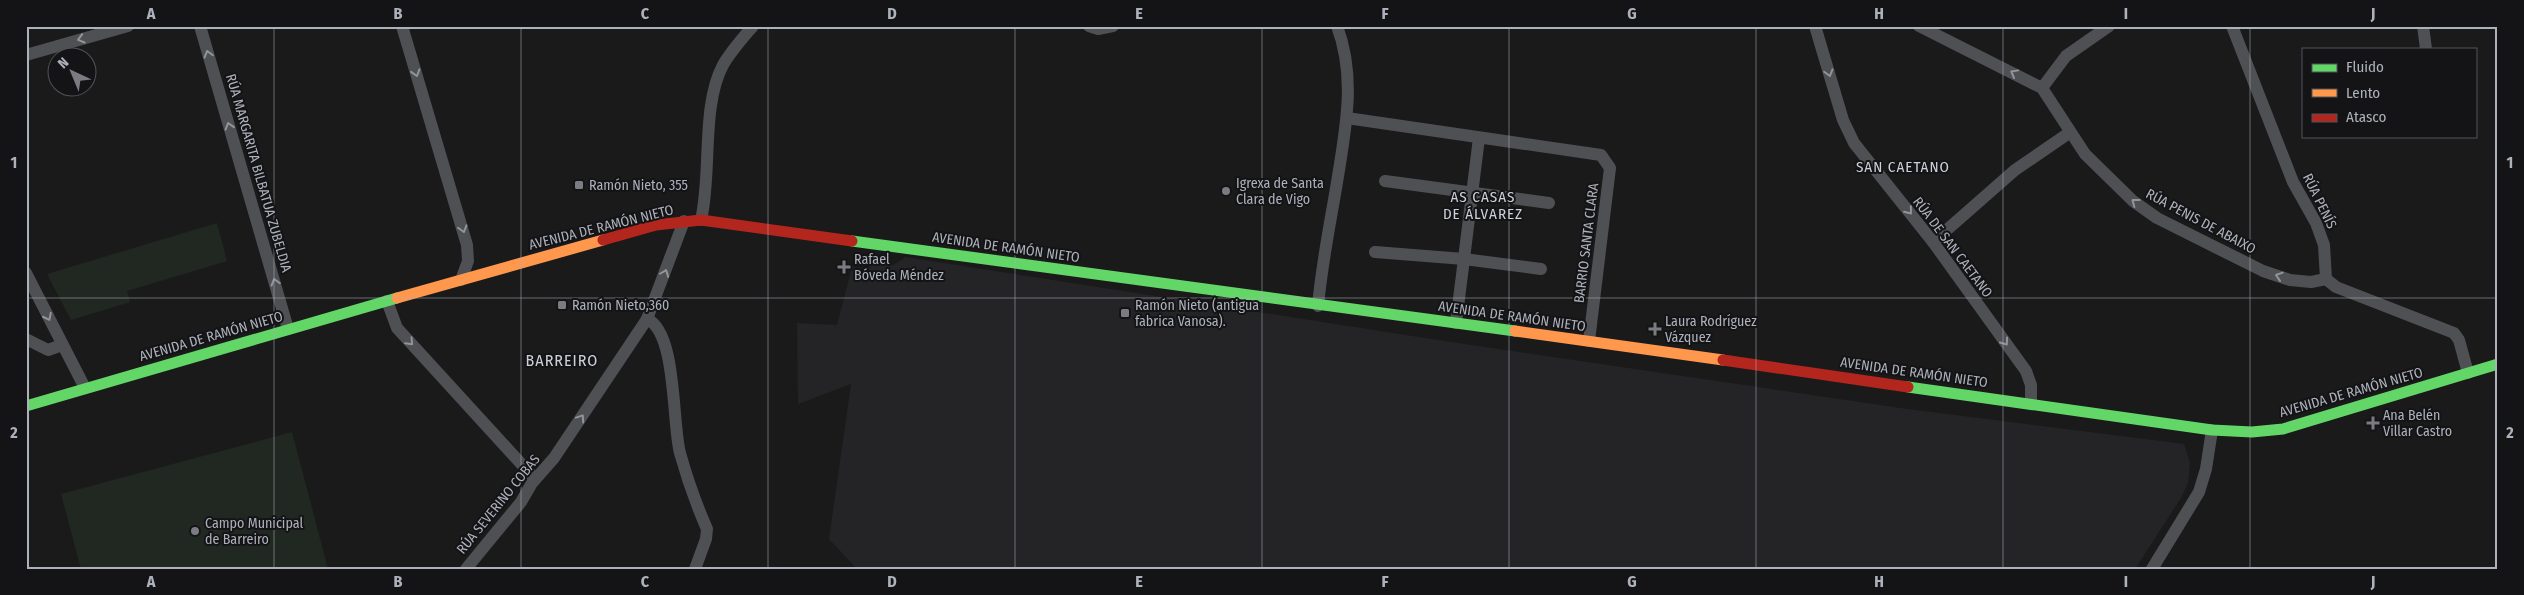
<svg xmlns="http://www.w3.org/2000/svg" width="2524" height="595" font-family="'Fira Sans Condensed',sans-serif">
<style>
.built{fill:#242427}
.green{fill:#212822}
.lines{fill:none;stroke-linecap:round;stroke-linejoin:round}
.street{stroke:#4f5053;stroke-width:12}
.fast{stroke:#63d668;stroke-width:11}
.slow{stroke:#ff974d;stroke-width:11}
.jam{stroke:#b3261e;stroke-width:11}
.oneway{stroke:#91949b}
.grid{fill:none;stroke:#adb1ba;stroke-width:1;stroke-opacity:0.55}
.poi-dot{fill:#7a7c82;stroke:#141417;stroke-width:2}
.labels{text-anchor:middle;stroke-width:4;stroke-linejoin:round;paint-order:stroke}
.street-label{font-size:14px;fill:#adb1ba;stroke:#141417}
.poi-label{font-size:14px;fill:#adb1ba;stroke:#141417;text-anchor:start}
.neighbourhood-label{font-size:15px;letter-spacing:1px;fill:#cdd0d7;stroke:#141417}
.quarter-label{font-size:16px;letter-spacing:1px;fill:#cdd0d7;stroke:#141417}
.neatline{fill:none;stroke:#adb1ba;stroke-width:2}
.grid-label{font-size:16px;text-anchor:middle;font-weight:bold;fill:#adb1ba}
</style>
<rect width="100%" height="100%" fill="#1a1a1b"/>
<path class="built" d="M905,257l546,85 449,66 284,36 6,19 -2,20 -7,15 -46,71h-1278l-28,-30 22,-155 -53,20 -1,-81 40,2 15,-58 17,3 1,-9 24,4z"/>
<g class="green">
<path d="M217,223l10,38 -100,30 3,11 -59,18 -24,-46z"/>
<path d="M292,432l36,137h-247l-20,-75z"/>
</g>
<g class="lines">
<g class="street">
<path d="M200,26l88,303"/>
<path d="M402,26l65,219 1,16 -7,19"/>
<path d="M1089,26l9,3 15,-3"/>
<path d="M1815,26l28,94 11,23 79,99 93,129 5,14v19"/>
<path d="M1919,26l123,62 43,66 48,47 24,17 106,53 27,9 21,2 15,-3"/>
<path d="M2232,26l61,156 23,41 8,22 2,34 10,8 118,46 5,7 9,33"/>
<path d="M2423,26l3,23"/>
<path d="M26,55l102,-29"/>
<path d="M2042,88l24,-32 43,-30"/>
<path d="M1347,118l254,37 9,13 -21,173"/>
<path d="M1385,181l164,22"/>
<path d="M701,220c11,-46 0,-114 22,-155 8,-14 19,-26 30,-39"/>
<path d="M1933,242l82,-72 54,-37"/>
<path d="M1375,252l89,7 77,10"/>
<path d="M26,273l59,115"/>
<path d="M387,301l10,27 138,151"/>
<path d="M1318,306c4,-46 14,-91 21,-136 8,-49 16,-96 -2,-144"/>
<path d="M647,319c30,13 25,104 33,134 7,25 16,51 27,76l-1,10 -11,30"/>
<path d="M1456,323l23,-185"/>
<path d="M26,339l22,11 14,-5"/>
<path d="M466,569l55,-67 11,-19 22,-25 93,-139 37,-98"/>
<path d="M2152,569l47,-77 7,-23 6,-39"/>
</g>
<g class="fast">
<path d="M852,241l663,90"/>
<path d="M1908,387l304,43 40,2 31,-3 215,-65"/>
<path d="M26,406l371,-108"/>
</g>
<g class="slow">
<path d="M397,298l206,-58"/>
<path d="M1515,331l208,29"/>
</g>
<g class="jam">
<path d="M603,240l53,-15 45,-5 151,21"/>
<path d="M1723,360l185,27"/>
</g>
</g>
<defs><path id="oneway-chevron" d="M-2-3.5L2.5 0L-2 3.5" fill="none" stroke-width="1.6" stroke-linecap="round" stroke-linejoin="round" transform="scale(1.25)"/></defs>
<g class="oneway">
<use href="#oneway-chevron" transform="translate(81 39) rotate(164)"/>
<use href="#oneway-chevron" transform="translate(208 54) rotate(-106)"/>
<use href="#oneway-chevron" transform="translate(416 73) rotate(73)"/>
<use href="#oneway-chevron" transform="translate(1829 73) rotate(74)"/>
<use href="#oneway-chevron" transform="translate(2014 73) rotate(-151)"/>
<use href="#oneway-chevron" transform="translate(229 126) rotate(-107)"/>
<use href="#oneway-chevron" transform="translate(2135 202) rotate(-143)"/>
<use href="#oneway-chevron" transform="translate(1909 211) rotate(51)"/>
<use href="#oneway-chevron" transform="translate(463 229) rotate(74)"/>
<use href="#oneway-chevron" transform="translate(665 273) rotate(-69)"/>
<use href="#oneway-chevron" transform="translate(2279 276) rotate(-162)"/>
<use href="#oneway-chevron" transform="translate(275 282) rotate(-106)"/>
<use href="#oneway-chevron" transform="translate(48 317) rotate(63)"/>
<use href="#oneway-chevron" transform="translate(410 342) rotate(47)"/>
<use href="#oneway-chevron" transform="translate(2005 342) rotate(54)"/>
<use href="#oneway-chevron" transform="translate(581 418) rotate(-56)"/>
</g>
<path class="grid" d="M274,26v543M521,26v543M768,26v543M1015,26v543M1262,26v543M1509,26v543M1756,26v543M2003,26v543M2250,26v543M26,298h2472"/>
<g class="poi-dot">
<rect x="574" y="180" width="10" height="10" rx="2.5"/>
<circle cx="1226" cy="191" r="5"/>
<path d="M841.5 259.5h5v5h5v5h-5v5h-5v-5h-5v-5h5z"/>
<rect x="557" y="300" width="10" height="10" rx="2.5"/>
<rect x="1120" y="308" width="10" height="10" rx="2.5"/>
<path d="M1652.5 321.5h5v5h5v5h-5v5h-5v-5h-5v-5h5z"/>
<path d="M2370.5 415.5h5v5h5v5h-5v5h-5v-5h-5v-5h5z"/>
<circle cx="195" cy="531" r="5"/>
</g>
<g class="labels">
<g class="street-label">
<text transform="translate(259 173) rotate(74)" y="5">RÚA MARGARITA BILBATUA ZUBELDIA</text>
<text transform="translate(2320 201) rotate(64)" y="5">RÚA PENÍS</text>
<text transform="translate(2201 221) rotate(28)" y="5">RÚA PENIS DE ABAIXO</text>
<text transform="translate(601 227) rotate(-14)" y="5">AVENIDA DE RAMÓN NIETO</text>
<text transform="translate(1586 243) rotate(-83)" y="5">BARRIO SANTA CLARA</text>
<text transform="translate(1006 247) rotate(8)" y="5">AVENIDA DE RAMÓN NIETO</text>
<text transform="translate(1953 247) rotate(53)" y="5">RÚA DE SAN CAETANO</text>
<text transform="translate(1512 316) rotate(8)" y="5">AVENIDA DE RAMÓN NIETO</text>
<text transform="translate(211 336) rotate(-16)" y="5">AVENIDA DE RAMÓN NIETO</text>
<text transform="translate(1914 372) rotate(8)" y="5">AVENIDA DE RAMÓN NIETO</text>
<text transform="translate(2351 392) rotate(-16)" y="5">AVENIDA DE RAMÓN NIETO</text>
<text transform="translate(498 504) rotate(-51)" y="5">RÚA SEVERINO COBAS</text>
</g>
<g class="poi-label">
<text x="1236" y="188">Igrexa de Santa<tspan x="1236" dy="16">Clara de Vigo</tspan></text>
<text x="589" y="190">Ramón Nieto, 355</text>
<text x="854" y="264">Rafael<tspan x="854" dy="16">Bóveda Méndez</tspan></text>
<text x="572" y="310">Ramón Nieto,360</text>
<text x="1135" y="310">Ramón Nieto (antigua<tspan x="1135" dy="16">fabrica Vanosa).</tspan></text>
<text x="1665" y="326">Laura Rodríguez<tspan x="1665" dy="16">Vázquez</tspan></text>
<text x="2383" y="420">Ana Belén<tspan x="2383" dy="16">Villar Castro</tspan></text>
<text x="205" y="528">Campo Municipal<tspan x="205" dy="16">de Barreiro</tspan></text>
</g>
<g class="neighbourhood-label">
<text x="1903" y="172">SAN CAETANO</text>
<text x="1483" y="202">AS CASAS<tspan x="1483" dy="17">DE ÁLVAREZ</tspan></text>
</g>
<g class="quarter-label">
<text x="562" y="366">BARREIRO</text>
</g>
</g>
<rect width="2524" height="595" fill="none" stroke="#141417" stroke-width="55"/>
<rect x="2302" y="48" width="175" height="90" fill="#141417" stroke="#515358"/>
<rect x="2312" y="64" width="25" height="8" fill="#63d668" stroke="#515358"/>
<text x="2346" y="72" font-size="15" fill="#adb1ba">Fluido</text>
<rect x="2312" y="89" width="25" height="8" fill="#ff974d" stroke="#515358"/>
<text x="2346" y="98" font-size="15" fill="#adb1ba">Lento</text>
<rect x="2312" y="114" width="25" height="8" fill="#b3261e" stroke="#515358"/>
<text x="2346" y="122" font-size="15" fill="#adb1ba">Atasco</text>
<g transform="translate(72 72) rotate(316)"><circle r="24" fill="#141417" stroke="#515358"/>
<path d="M0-4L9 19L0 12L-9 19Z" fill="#7a7c82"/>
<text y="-8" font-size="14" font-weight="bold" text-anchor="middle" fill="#adb1ba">N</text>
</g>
<rect x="28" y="28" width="2468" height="540" class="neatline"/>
<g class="grid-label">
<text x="151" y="19">A</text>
<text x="398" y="19">B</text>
<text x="645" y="19">C</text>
<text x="892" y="19">D</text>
<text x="1139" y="19">E</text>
<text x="1385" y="19">F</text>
<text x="1632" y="19">G</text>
<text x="1879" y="19">H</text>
<text x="2126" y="19">I</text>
<text x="2373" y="19">J</text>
<text x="14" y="168">1</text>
<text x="2510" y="168">1</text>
<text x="14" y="438">2</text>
<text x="2510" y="438">2</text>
<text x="151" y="587">A</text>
<text x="398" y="587">B</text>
<text x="645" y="587">C</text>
<text x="892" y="587">D</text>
<text x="1139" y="587">E</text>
<text x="1385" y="587">F</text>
<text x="1632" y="587">G</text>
<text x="1879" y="587">H</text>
<text x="2126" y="587">I</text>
<text x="2373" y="587">J</text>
</g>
</svg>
